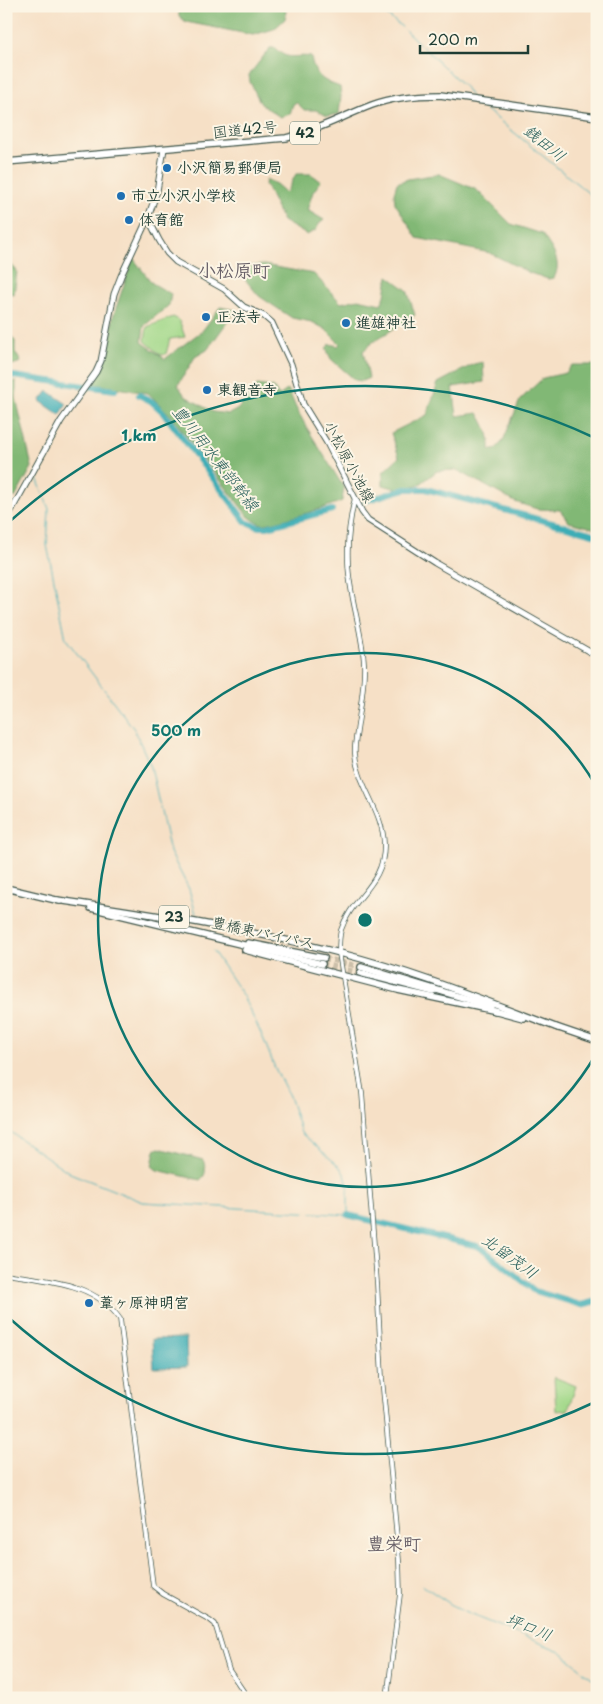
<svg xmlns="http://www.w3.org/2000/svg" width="603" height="1704" font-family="'Playpen Sans','Klee One',sans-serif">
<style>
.green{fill:#a2d889;stroke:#608a5e}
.forest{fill:#81b875;stroke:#507a54}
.water{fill:#3cadb6;stroke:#2e7575}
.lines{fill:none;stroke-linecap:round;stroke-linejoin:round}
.stream{stroke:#3cadb6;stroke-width:1}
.river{stroke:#3cadb6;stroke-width:6}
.highway-tunnel{stroke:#cbbfa9;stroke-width:5.5;stroke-dasharray:5.5 3;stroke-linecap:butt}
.minor-casing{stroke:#3f554a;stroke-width:5.5}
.major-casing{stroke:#3f554a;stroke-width:7}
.highway-casing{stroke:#3f554a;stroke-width:8}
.minor{stroke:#fff;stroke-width:4}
.major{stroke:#fff;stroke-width:5}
.highway{stroke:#fff;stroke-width:5.5}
.ring{fill:none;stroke:#0f766e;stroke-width:2.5}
.poi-dot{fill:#1f6fb2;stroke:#fcf5e5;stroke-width:2}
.labels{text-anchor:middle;stroke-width:4;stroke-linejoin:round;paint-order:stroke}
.shield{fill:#fcf5e5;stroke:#617469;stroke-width:1}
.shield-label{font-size:14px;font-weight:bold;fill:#1f3d34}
.street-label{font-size:15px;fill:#1f3d34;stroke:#fcf5e5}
.poi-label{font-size:15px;font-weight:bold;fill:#1f3d34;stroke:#fcf5e5;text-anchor:start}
.water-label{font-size:16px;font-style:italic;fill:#285f5b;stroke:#fcf5e5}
.quarter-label{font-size:18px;font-weight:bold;fill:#696169;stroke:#fcf5e5}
.centre{fill:#0f766e;stroke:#fcf5e5;stroke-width:2.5}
.ring-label{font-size:15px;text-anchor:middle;font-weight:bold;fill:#0f766e;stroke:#fcf5e5;stroke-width:4;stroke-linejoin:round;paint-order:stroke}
</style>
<rect width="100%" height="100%" fill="#fcf5e5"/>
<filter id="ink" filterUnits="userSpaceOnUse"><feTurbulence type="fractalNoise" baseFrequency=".02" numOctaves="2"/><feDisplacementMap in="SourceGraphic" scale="10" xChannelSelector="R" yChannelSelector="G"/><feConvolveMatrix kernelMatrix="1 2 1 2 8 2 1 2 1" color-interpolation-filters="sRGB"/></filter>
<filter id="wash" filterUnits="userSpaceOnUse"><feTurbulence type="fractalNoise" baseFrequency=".0096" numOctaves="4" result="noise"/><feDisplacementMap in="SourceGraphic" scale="20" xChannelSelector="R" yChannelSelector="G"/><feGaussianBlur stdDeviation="1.12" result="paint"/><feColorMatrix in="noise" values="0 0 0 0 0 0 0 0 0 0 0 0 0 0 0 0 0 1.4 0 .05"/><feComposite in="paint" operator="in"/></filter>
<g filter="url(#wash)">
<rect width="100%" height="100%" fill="#f6e0c6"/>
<g class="green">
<path d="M173,317l6,3 6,17 -15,2 -4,15 -5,1 -16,-14 2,-14z"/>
<path d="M554,1377l22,9 -8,24 -12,1z"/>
</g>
<g class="forest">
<path d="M179,6h96l11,4 -1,9 -11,10 -21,6 -67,-13 -7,-6z"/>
<path d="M270,48h5c13,14 20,6 36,9 3,19 12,24 29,30l1,9 -2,18 -12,2 -11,-6h-12l-7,-7 -4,1 -3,10 -10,3 -19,-13 -11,-22 -1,-7z"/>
<path d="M296,174h15l10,7 -8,11 -6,18 17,10 -5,4 -3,6 -9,5 -24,-14 -18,-37 1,-4 10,4 10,9z"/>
<path d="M439,174l38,16 34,34 31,10c9,14 21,27 12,44l-6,1 -18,-6 -40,-20 -73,-15 -22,-35 -1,-10 3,-10 11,-4z"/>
<path d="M133,258l19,25 19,11 -2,11 -25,21 -2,16 23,17 38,-29 17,-23 16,3 -29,40 -12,7 -17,28 7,11 28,16 16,2 9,-5 19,-24 16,2 6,9 9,-7 8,19 11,20 37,60 -2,13c-11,5 -71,24 -80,23 -5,-1 -10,-5 -14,-8l-78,-101 -22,-22 -55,-9 15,-30 5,-37z"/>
<path d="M6,259l11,12 -3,23 -8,-1z"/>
<path d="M264,265l50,9 27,29 17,-4 23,5 4,-8 3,-20 19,14 8,25 -42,27 -10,9 6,27 -7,3 -7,-1 -24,-21 -5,-11 4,-4 8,2 2,-2 -15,-15 -13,-7 -20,-4 -33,-22 -21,-25 10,-5z"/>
<path d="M6,330l9,11v11l6,10 -15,5z"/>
<path d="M483,362l1,20 -31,5 4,29 21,-3c7,12 13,23 12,37h5l8,-9 17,-41 23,-22 23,-5 6,-8h25v164l-28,-7 -9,-12 -23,-1 -22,-7 -58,-32 -20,1 -17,13 -19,6 -18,-5v-13l16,-15 -8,-24 36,-18 11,-32 36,-19z"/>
<path d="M6,380l10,2v16l16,69 -17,31 -9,-7z"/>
<path d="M159,1148l44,12c3,7 4,15 -3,20l-43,-10 -5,-4 3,-16z"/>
</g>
<g class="water">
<path d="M48,391l19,13 -7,11 -20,-14z"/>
<path d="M186,1338l1,29 -33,1 -2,-29z"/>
</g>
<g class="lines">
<g class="stream">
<path d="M375,6l27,21"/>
<path d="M405,30l60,57 5,8"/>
<path d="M478,103l119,97"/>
<path d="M35,473l14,36 -2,36 19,94 68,90 17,38 19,85 19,37 7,25"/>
<path d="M6,1129l64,44 73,29 205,13v-30l-3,-10 -6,-9 -38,-33 -12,-37 -14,-28 -11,-28 -21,-44 -30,-45"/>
<path d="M422,1585l39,26"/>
<path d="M464,1612l96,39 21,18"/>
<path d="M583,1671l14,11"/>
</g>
<g class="river">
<path d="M6,375l109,15"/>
<path d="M139,395l12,6 12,11 83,110 13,5h8l65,-17"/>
<path d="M365,501l40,-12h21l171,46"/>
<path d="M348,1215l129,31 6,3 52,42 46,14 16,-4"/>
</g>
</g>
</g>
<g filter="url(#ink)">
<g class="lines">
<g class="highway-tunnel">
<path d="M324,958l37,9"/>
<path d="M322,964l38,9"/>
</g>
<defs>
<g id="minor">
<path d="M355,498c-5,20 -8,43 -7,64 1,34 14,67 16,101 1,22 -4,46 -7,68 -1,8 -3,15 -2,23 3,32 28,57 29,90 1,41 -32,52 -43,86 -2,7 -2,15 -2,23l23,140 15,190 5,95 17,182 1,34 -13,104"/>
<path d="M6,1274c42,7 88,8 114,45l33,267 10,8 47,26 5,4 14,46 19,28"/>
</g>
<g id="major">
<path d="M148,218l11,22 8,13 9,9 48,27 20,18 20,9 8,7 19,41 12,40 24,39 35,69 6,8 67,43 162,93"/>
<path d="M6,520l55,-99 35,-49 5,-11 13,-67 7,-18 27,-58 9,-27 7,-42"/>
</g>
<g id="highway">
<path d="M6,162l280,-24c31,-7 57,-22 86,-33 22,-8 45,-10 68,-10l157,22"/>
<path d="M6,888l54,13"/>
<path d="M57,900c95,14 190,29 283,53 75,19 146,48 218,75"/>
<path d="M91,908l231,56"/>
<path d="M248,943l76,15"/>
<path d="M245,950l153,40 98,21"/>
<path d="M361,967l129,39"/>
<path d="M360,973l74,19"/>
<path d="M493,1010l30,8"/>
<path d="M556,1027l41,14"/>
</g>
</defs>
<use href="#minor" class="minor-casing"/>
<use href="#major" class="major-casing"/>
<use href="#highway" class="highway-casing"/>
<use href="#minor" class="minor"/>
<use href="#major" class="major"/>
<use href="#highway" class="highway"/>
</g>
</g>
<g class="ring">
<path d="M596 1054A267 267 0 1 1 596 786"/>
<path d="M595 1402A534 534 0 0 1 8 1317M8 523A534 534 0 0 1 595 438"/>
</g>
<g class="poi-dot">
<circle cx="167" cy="168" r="5"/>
<circle cx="121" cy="196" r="5"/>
<circle cx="129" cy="220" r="5"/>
<circle cx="206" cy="317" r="5"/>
<circle cx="346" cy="323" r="5"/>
<circle cx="207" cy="390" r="5"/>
<circle cx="89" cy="1303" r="5"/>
</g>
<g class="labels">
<g class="shield">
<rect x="290" y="121.5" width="30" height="23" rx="4"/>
<rect x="159" y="905.5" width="30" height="23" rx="4"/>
</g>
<g class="shield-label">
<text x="305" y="138">42</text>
<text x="174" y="922">23</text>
</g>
<g class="street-label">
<text transform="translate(245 130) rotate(-6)" y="5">国道42号</text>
<text transform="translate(349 462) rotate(62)" y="5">小松原小池線</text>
<text transform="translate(263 933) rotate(12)" y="5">豊橋東バイパス</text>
</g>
<g class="poi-label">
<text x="177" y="173">小沢簡易郵便局</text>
<text x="131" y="201">市立小沢小学校</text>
<text x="139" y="225">体育館</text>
<text x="216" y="322">正法寺</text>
<text x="356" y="328">進雄神社</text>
<text x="217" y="395">東観音寺</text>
<text x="99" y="1308">葦ヶ原神明宮</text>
</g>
<g class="water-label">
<text transform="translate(545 143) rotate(39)" y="6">銭田川</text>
<text transform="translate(216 458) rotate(52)" y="6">豊川用水東部幹線</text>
<text transform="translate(510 1256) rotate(36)" y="6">北留茂川</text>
<text transform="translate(529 1627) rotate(22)" y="6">坪口川</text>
</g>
<g class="quarter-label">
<text x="234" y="277">小松原町</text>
<text x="394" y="1550">豊栄町</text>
</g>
</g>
<circle cx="365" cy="920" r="8" class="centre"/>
<g class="ring-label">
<text x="139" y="441">1 km</text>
<text x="176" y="736">500 m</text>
</g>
<rect width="603" height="1704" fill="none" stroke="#fcf5e5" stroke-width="25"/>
<path d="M420 45v8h108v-8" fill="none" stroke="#1f3d34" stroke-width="2.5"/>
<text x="428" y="45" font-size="15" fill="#1f3d34" stroke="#fcf5e5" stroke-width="4" paint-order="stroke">200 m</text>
</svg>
